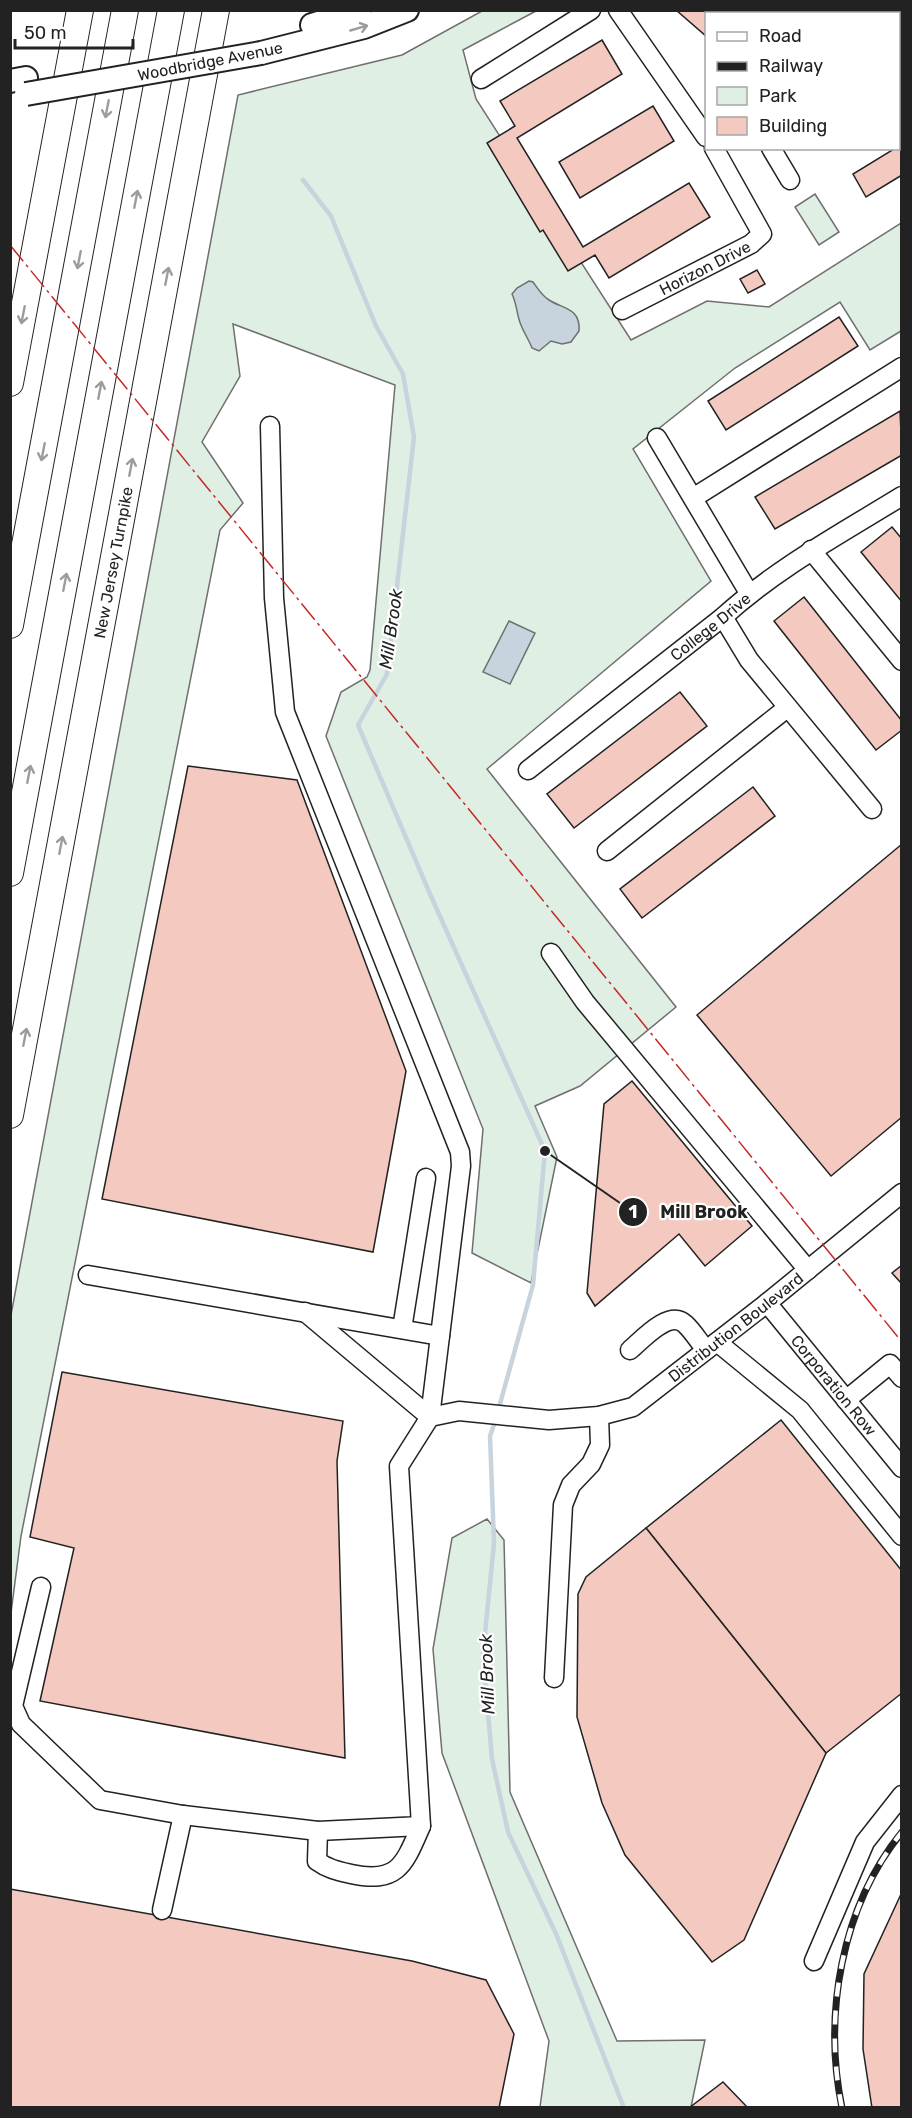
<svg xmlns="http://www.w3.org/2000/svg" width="912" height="2118" font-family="Rubik,sans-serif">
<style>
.green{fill:#e0efe3;stroke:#6f6f6f;stroke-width:1.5}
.water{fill:#c7d3dd;stroke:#6f6f6f;stroke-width:1.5}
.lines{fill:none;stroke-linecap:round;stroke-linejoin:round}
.stream{stroke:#c7d3dd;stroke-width:4.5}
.building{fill:#f3c9c0;stroke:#222;stroke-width:1.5}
.minor-casing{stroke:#222;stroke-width:21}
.major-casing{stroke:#222;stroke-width:26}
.highway-casing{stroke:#222;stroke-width:28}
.minor{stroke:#fff;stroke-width:18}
.major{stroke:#fff;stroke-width:22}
.highway{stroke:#fff;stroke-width:26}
.rail-casing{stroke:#222;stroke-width:7}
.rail{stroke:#fff;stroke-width:4.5;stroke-dasharray:14;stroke-linecap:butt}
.major-bridge-casing{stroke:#222;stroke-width:26;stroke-linecap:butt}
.major-bridge{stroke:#fff;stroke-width:22}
.power{stroke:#c62828;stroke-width:1.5;stroke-dasharray:21 4.5 3 4.5;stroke-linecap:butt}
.oneway{stroke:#9c9c9c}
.labels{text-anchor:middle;stroke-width:4.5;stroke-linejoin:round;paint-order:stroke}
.street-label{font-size:16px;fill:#222;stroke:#fff}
.water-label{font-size:18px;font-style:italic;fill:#222;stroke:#fff}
.leader{fill:none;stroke:#222;stroke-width:2}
.callout-dot{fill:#222;stroke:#fff;stroke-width:2}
.mark-label{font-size:18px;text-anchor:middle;font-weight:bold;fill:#fff}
.callout-label{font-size:18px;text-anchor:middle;font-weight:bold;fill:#222;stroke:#fff;stroke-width:4.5;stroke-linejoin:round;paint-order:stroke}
</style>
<rect width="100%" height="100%" fill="#fff"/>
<g class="green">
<path d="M482,11h54l-73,39 13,49 155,241 76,-39 62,6 132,-84v108l-31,19 -30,-48 -105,66 -102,81 78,132 -224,188 189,238 -96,79 -45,20 22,51 -26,126 -59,-30 11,-124 -157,-393 15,-44 26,-15 3,-7 25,-285 -162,-61 7,52 -38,66 41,61 -23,27 -199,1006 -10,77v-298l227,-1220 164,-40z"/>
<path d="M815,194l24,38 -20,13 -24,-38z"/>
<path d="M487,1519l17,21 6,252 107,249 88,-1 -14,67h-151l9,-66 -107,-288 -9,-104 19,-111z"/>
</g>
<g class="water">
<path d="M529,281l4,1c5,7 9,14 16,18 14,9 32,8 30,31l-8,11 -9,2 -11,-3 -12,10 -7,-3c-3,-8 -8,-15 -11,-23 -4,-8 -4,-21 -9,-31l5,-6z"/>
<path d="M509,621l26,12 -25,51 -27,-12z"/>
</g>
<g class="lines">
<g class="stream">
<path d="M303,180l28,36 45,110 27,48 11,63 -27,237 -29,51 72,169 115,257 -12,134 -35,126"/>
<path d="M496,1419l-6,17 4,107 -11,111 9,105 16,73 49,104 67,172"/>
</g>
</g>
<g class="building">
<path d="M676,10h64l4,4h-38v22z"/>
<path d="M602,40l20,34 -105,64 66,109 106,-64 21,34 -101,61 -14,-23 -27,16 -25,-41 -3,2 -53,-89 28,-17 -15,-25z"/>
<path d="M902,53v49l-4,1v-48z"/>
<path d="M653,106l21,35 -94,57 -21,-36z"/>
<path d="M902,144v31l-36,22 -13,-23z"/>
<path d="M757,270l8,14 -17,9 -8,-14z"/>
<path d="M839,317l19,29 -132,84 -18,-29z"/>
<path d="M900,411l2,44 -127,74 -20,-32z"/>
<path d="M892,527l10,12v63l-41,-50z"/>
<path d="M804,597l98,124v9l-26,20 -102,-129z"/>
<path d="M680,692l27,34 -133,102 -27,-34z"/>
<path d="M188,766l109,14 109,291 -33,181 -271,-53z"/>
<path d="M753,787l22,29 -133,102 -22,-29z"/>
<path d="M902,844v273l-71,59 -134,-161z"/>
<path d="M632,1081l120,145 -47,40 -26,-32 -84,72 -8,-13 17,-189z"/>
<path d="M902,1265v19l-10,-11z"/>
<path d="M62,1372l281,49 -6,40 8,297 -305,-57 34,-153 -44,-11z"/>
<path d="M781,1420l121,151v122l-76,60 -180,-225z"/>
<path d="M646,1528l180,225 -82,187 -32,22 -87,-107 -23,-52 -25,-86 1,-123 8,-17z"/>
<path d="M10,1889l402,72 74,19 28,54 -15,74h-489z"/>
<path d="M902,1892v216h-30l-9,-59 1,-75z"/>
<path d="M723,2082l25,26h-59z"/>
</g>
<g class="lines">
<defs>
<g id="minor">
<path d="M618,10l88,127"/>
<path d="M845,14l2,-4"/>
<path d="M481,79l110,-69"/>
<path d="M771,148l19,32"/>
<path id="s1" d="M622,310l129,-66 11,-10 -48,-86"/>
<path d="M270,426l4,172 11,114 175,440 1,14 -31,251"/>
<path d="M657,438l92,155"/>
<path d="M693,498l209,-131"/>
<path d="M811,550l91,111"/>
<path d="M723,617l26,43 123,149"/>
<path id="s2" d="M528,770l195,-153c54,-49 117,-83 179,-121"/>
<path d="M607,851l180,-143"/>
<path d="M551,953l34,49 223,268"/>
<path d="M88,1275l352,61"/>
<path id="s3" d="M767,1303l135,165"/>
<path d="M305,1312l125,105"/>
<path d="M402,1329l24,-151"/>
<path d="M717,1342l83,68 102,126"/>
<path d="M630,1350c12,-10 39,-41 55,-26 8,7 14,18 21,26"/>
<path d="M846,1400l44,-36 12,14"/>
<path id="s4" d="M41,1587l-28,119 8,18 79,76 83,15 135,16 103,-5 -22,-360 31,-49 29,-6 90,9 50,-4 34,-9 134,-104 135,-110"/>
<path d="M554,1678l9,-173 8,-20 20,-21 9,-19 -1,-29"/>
<path d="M318,1831l-1,30c11,8 21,10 34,13 47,10 53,-9 70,-48"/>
<path d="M162,1910l21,-95"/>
<path d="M814,1961l51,-119 37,-47"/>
</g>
<g id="major">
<path d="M312,25l48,-15"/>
<path d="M261,53l103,-26 43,-17"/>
<path d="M10,81l16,-3"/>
</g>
<g id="highway">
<path d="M10,383l70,-373"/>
<path d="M10,625l115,-615"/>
<path d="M10,873l161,-863"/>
<path id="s5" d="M10,1115l206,-1105"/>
</g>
</defs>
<use href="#minor" class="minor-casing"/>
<use href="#major" class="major-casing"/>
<use href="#highway" class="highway-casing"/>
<use href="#minor" class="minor"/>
<use href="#major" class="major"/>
<use href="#highway" class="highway"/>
<defs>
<path id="rail" d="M842,2108c-19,-93 -1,-201 60,-276"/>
</defs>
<use href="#rail" class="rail-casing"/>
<use href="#rail" class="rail"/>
<defs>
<path id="major-bridge" d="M26,94l235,-41"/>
</defs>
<use href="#major-bridge" class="major-bridge-casing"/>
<use href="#major-bridge" class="major-bridge"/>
<path class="power" d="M10,245l892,1097"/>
</g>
<defs><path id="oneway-shaft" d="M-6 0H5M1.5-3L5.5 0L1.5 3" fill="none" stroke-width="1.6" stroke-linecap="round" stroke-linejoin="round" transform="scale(1.5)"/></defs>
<g class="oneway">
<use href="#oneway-shaft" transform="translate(359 28) rotate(-16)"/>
<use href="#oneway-shaft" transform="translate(107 109) rotate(101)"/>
<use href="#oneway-shaft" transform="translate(136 199) rotate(-79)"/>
<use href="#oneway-shaft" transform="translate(79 260) rotate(101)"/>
<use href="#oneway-shaft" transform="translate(167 276) rotate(-79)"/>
<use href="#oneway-shaft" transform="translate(23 315) rotate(101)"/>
<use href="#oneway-shaft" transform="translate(100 390) rotate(-79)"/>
<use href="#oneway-shaft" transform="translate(43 452) rotate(101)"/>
<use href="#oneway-shaft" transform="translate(131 467) rotate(-79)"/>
<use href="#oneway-shaft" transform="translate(65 582) rotate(-79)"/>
<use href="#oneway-shaft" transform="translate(29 774) rotate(-79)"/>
<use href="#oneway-shaft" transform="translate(61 845) rotate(-79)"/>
<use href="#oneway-shaft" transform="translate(25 1037) rotate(-79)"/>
</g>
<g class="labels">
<g class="street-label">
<text transform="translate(210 61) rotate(-11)" y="6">Woodbridge Avenue</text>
<text dy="6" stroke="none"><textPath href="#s1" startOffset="93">Horizon Drive</textPath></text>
<text dy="6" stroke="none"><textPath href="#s5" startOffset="562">New Jersey Turnpike</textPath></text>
<text dy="6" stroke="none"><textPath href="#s2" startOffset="232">College Drive</textPath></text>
<text dy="6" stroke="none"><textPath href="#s4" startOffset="1329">Distribution Boulevard</textPath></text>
<text dy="6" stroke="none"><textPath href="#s3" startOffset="106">Corporation Row</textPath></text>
</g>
<g class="water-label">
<text transform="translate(391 629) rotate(-82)" y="6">Mill Brook</text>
<text transform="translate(487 1674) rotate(-92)" y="6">Mill Brook</text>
</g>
</g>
<path class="leader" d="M545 1151L633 1212"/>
<g class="callout-dot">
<circle cx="545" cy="1151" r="6"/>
<circle cx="633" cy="1212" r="15"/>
</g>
<g class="mark-label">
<text x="633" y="1218">1</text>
</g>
<g class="callout-label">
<text x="704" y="1218">Mill Brook</text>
</g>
<rect width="912" height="2118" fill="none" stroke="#222222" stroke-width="24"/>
<rect x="705" y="12" width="195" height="138" fill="#ffffff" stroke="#a7a7a7" stroke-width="1.5"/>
<rect x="717" y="32" width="30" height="9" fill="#ffffff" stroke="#a7a7a7" stroke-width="1.5"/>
<text x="759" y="42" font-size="18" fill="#222222">Road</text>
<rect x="717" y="62" width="30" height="9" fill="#222222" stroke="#a7a7a7" stroke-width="1.5"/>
<text x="759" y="72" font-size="18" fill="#222222">Railway</text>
<rect x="717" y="87" width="30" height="18" fill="#e0efe3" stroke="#a7a7a7" stroke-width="1.5"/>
<text x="759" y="102" font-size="18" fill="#222222">Park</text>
<rect x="717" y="117" width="30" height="18" fill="#f3c9c0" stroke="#a7a7a7" stroke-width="1.5"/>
<text x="759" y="132" font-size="18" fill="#222222">Building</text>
<path d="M15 39v9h118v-9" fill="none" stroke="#222222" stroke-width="3"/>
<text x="24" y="39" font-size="18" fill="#222222" stroke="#ffffff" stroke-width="4.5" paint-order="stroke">50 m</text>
</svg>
